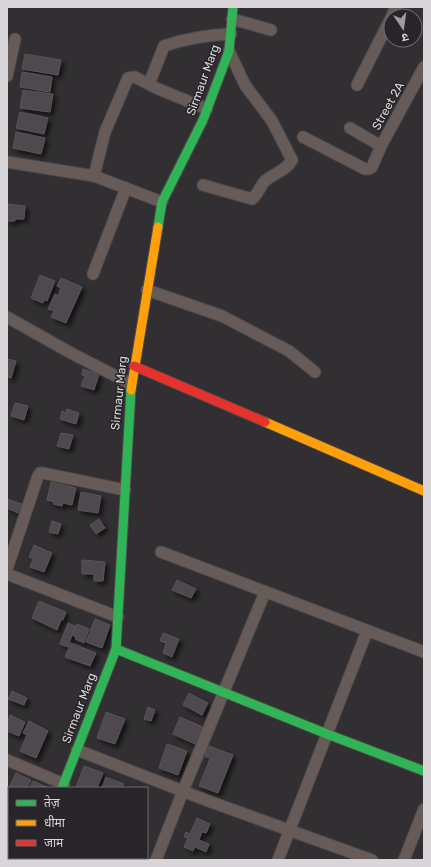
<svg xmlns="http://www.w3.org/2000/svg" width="431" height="867" font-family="Rubik,'Noto Sans Devanagari',sans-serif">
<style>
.building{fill:#4f484f;stroke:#565556;filter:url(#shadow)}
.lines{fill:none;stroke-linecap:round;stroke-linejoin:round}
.street-casing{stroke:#4c4a4c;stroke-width:13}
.fast-casing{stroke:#4c4a4c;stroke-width:11}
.slow-casing{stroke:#4c4a4c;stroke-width:11}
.jam-casing{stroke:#4c4a4c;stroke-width:11}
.street{stroke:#665b56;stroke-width:11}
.fast{stroke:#30b455;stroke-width:9}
.slow{stroke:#ff9f0a;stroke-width:9}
.jam{stroke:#e5322d;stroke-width:9}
.labels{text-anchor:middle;stroke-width:3;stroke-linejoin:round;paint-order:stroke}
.street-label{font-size:12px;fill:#d8d6d9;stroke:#282429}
</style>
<defs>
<filter id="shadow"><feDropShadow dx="3.5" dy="3.5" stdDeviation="2" flood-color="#0009"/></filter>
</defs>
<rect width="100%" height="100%" fill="#312f31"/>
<g class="building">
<path d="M25,54l36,6 -3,15 -36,-6z"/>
<path d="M22,72l30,5 -2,15 -30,-5z"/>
<path d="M23,90l30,4 -3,18 -30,-4z"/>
<path d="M20,112l28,6 -4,16 -28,-6z"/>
<path d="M16,132l29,6 -4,16 -28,-6z"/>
<path d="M7,204l18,2 -1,13h-9v2h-8z"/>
<path d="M40,275l15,6 -8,20 -3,-1 -1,3 -12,-5z"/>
<path d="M61,278l21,9 -16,36 -15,-6 3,-6 -6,-2 7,-15 3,2 3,-8 -4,-2z"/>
<path d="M7,359l9,2 -5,17 -4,-1z"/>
<path d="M83,369l16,5 -5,16 -13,-4 4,-10 -3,-1z"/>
<path d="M15,403l13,3 -4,14 -13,-4z"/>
<path d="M67,409l12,4 -3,11 -16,-5 2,-8 4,2z"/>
<path d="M61,433l12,2 -4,14 -12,-3z"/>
<path d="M51,482l25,6 -4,17 -9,-2 -1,3 -9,-2 1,-2 -7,-2z"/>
<path d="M81,492l20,4 -3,17 -20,-3z"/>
<path d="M7,499l15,5 -4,9 -11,-5z"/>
<path d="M99,519l6,9 -9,6 -6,-9z"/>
<path d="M52,521l9,3 -3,10 -9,-2z"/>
<path d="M34,545l18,8 -8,19 -14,-5 3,-8 -4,-2z"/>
<path d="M82,560l23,2 -2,19h-9v-7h-12z"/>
<path d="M177,580l19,9 -5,9 -19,-8z"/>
<path d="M39,601l27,11 -3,8h-2l-4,10 -25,-12z"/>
<path d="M95,619l15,6 -8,23 -16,-6z"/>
<path d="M68,623l7,3 -7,21 -8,-3z"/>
<path d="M77,624l12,5 -5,14 -9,-4 1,-2 -4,-2z"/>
<path d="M163,633l16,6 -7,18 -9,-4 3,-10 -6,-2z"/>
<path d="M71,643l25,10 -6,13 -25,-9z"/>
<path d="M12,691l15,7 -3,7 -16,-6z"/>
<path d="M189,693l19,10 -6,12 -19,-10z"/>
<path d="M148,707l7,3 -4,11 -7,-2z"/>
<path d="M106,712l19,7 -10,25 -18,-6z"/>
<path d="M10,715l15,7 -6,14 -12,-5v-8z"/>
<path d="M180,717l23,10 -8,17 -22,-10z"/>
<path d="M29,721l19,10 -12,27 -16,-7 7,-16 -4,-2z"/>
<path d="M167,744l20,7 -9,24 -19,-7z"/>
<path d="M209,746l24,9 -15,38 -19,-7 11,-27 -5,-3z"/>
<path d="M84,766l19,7 -6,15h-21z"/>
<path d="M16,773l15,7 -4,8h-18z"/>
<path d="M106,777l18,7 -2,4h-20z"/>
<path d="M33,781l16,7h-20z"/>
<path d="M197,818l13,6 -4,9 -4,-1 -3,8 10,4 -3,8 -11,-5 -2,4 -9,-4 4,-9 -4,-1 2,-5 4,2z"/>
<path d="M104,858h22l-1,2h-22z"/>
</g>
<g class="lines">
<defs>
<g id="street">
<path d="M392,16l4,-9"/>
<path d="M232,19l39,11"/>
<path d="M7,76l8,-37"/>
<path d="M149,84l15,-38c23,-8 42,-11 67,-12"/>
<path d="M357,85l34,-67"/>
<path d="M350,128l31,18 43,-79"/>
<path d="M303,137l62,32h4l3,-2 9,-21"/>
<path d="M7,162l87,14 68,26"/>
<path d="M94,176l11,-44 23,-54 7,-1 21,11 51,21"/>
<path d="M203,185l49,14c6,-4 7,-12 13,-18 8,-7 22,-11 27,-21l-20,-39 -27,-36 -16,-34"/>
<path d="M93,274l33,-86"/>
<path d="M147,290l75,26 67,35 26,21"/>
<path d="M7,317l64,36 60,31"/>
<path d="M161,552l263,100"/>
<path d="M7,569l31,-93 2,-3h3l82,17"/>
<path d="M7,574l111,43"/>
<path d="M77,750l134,52 161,58"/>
<path d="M7,760l57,24"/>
<path d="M56,858l6,2"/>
<path d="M34,860l1,-2"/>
<path d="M156,860l27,-69 82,-199"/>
<path d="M278,860l89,-229"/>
<path d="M404,860l20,-51"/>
</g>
<g id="fast">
<path d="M158,227l4,-25 41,-82 26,-69 4,-44"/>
<path d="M116,649l211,85 97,37"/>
<path d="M62,788l54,-139 15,-259"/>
</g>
<g id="slow">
<path d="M131,390l27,-163"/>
<path d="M265,422l159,69"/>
</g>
<path id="jam" d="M134,366l131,56"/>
</defs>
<use href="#street" class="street-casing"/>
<use href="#fast" class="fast-casing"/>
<use href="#slow" class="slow-casing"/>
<use href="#jam" class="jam-casing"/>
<use href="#street" class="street"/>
<use href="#fast" class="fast"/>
<use href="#slow" class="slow"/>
<use href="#jam" class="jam"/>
</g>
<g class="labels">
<g class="street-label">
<text transform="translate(203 80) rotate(-70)" y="4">Sirmaur Marg</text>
<text transform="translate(388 106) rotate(-61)" y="4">Street 2A</text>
<text transform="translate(119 393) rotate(-84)" y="4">Sirmaur Marg</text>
<text transform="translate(79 708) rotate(-69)" y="4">Sirmaur Marg</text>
</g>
</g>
<rect width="431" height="867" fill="none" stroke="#d8d6d9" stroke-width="16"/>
<rect x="8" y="787" width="140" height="72" fill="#282429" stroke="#6e6b6f"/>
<rect x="16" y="800" width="20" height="6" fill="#30b455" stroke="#6e6b6f"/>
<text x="44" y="807" font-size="12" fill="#d8d6d9">तेज़</text>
<rect x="16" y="820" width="20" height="6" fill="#ff9f0a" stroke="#6e6b6f"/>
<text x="44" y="827" font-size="12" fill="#d8d6d9">धीमा</text>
<rect x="16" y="840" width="20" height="6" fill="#e5322d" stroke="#6e6b6f"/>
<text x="44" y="847" font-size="12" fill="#d8d6d9">जाम</text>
<g transform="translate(403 28) rotate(167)"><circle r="19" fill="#282429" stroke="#6e6b6f"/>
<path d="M0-3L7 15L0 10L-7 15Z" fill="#9e9c9e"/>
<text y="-6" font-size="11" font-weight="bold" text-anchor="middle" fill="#d8d6d9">उ</text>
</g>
</svg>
